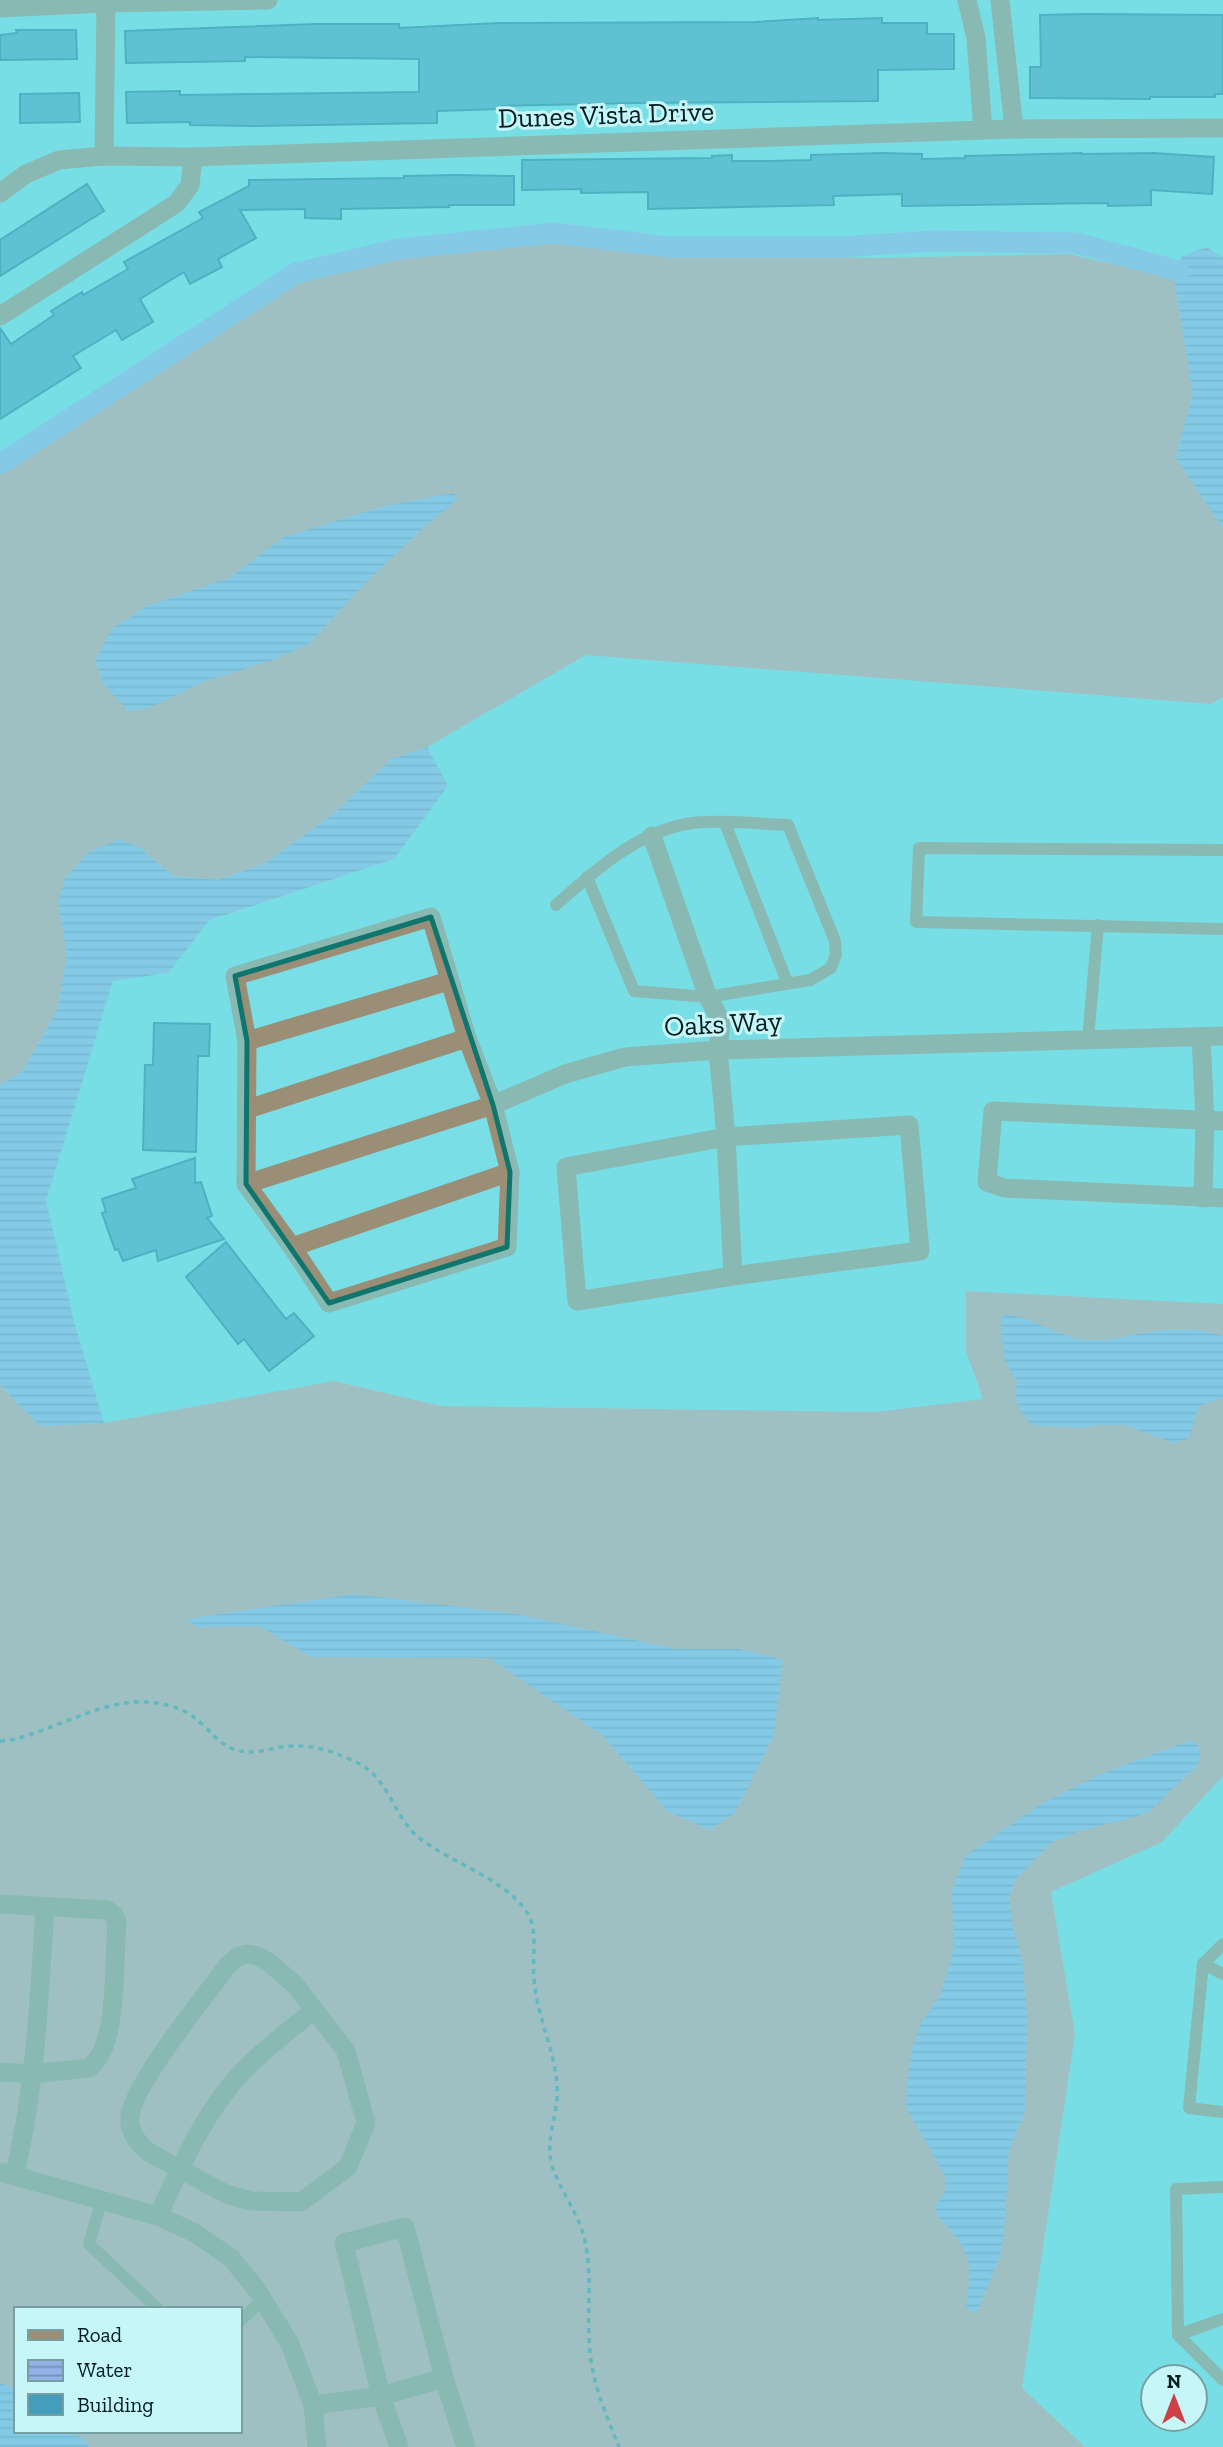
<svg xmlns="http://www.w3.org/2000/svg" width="1223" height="2447" font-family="'Zilla Slab',serif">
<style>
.grass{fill:#cf9b99;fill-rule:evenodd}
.water{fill:url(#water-rules)}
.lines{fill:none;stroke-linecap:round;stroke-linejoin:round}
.canal{stroke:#93b1e7;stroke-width:21}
.building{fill:#449ebb;stroke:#187d98;stroke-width:2}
.path{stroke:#458c91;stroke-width:3.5;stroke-dasharray:5 5;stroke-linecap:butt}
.service{stroke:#9b8e76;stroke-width:12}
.minor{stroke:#9b8e76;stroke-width:19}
.marked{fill:none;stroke:#0f766e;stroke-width:5;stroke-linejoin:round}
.labels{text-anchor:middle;stroke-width:6;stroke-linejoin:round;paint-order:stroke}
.street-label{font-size:28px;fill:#001d20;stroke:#c7f6f9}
</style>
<defs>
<pattern id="water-rules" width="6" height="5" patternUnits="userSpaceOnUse" patternTransform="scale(1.75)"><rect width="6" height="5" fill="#93b1e7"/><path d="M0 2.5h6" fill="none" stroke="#768fbb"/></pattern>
</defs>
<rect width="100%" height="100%" fill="#79dee5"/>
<g class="grass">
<path d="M552,240l115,14 209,4 193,-4 105,24 19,116 -17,64 47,70v169l-12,7 -625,-49 -159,92 -35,12 -60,56 -66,48 -47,17 -46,-4 -33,-28 -82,53 9,53 -9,55 -35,62 -23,14v-610l299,-193 101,-26z"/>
<path d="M966,1291l257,13v472l-61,66 -111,50 24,142 -53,354 63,59h-1085v-1062l40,41 64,-3 230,-42 107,25 435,6 107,-13 -17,-48zM16,2309h224v122h-224z"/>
</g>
<g class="water">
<path d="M1206,247l17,10v271l-47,-70 17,-64 -19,-116 5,-8 2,-14z"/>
<path d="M454,493l3,7 -27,22 -59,55 -61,66 -34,16 -70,22 -56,26 -21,5 -25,-27 -9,-24 17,-32 35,-23 82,-28 55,-41 100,-31z"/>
<path d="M427,747l21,39 -54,73 -184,61 -42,53 -55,8 -67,220 28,120 30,102 -64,3 -40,-41v-300l23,-14 35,-62 9,-55 -9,-53 7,-23 24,-26 31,-13 20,9 33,28 46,4 47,-17 66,-48 60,-56z"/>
<path d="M1002,1315c32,0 54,23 84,25 22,2 43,-5 64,-8 24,-4 49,-3 71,3h2v63l-23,7 -12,34 -15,4 -48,-18h-28l-14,3 -52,-3 -10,-13 -6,-15 2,-14 -12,-23 -4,-28z"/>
<path d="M355,1594l161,20 160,35h63l44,11 -9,75 -39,78 -25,17 -43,-19 -64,-75 -113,-78 -179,-1 -52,-31 -63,1 -9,-8z"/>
<path d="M1188,1741l9,2 3,13 -3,10 -47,45 -15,6 -56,14 -28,12 -35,36 -7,19 4,29 10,37 4,56 -2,92 -16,38 -5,85 -4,21 -24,59 -10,-8c5,-34 8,-51 -17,-78 -8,-9 -12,-11 -14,-23l10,-15v-15l-39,-69 1,-21 4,-33 9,-28 21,-31 13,-45 -2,-57 13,-36 79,-54 54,-27z"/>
<path d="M0,2383l16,6v42c24,0 58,-7 74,16h-90z"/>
</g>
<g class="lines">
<path class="canal" d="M0,464l296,-191 102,-24 156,-16 114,14h169l96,-6 144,2 102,28"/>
</g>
<g class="building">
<path d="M1083,14l140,1v79h-8v3h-65v2l-120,-1v-31h11l-1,-52z"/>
<path d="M818,18v2l64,-2v5h45v11h27v35l-76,1v31l-243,2 -133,3v3l-65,2v12l-184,3 -63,-1v-3l-63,1 -1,-31 54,-1v4l239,-3v-33l-174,-2v4l-119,2 -1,-32 190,-7h84v4l100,-5 256,-1z"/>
<path d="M16,30h60l1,29 -77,1v-25l17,-2z"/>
<path d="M79,93l1,29 -60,1v-29z"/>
<path d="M883,153l39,1v5l43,-1v-2l117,-3v1l72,-1 60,4 -2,37 -61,-4v15l-43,1v-3l-206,3v-12l-69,2 1,9 -186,4v-17l-67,1v-4l-59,1v-30l190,-2v-2l20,-1v6h37l42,-1v-5z"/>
<path d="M456,175l58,1v29h-65v2l-108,2v10l-36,-1v-9l-65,1 16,28 -38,21 4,8 -32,17 -6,-12 -44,27 13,23 -31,18 -6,-10 -43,26 8,12 -81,51v-91l11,16 43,-29 -3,-4 31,-19 1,3 45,-26 -4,-7 79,-44 -4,-6 50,-26v-6l155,-2v-2z"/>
<path d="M87,184l17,27 -104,65v-36z"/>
<path d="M154,1023l56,1 -1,32h-11l-2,96 -53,-2 2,-85h8z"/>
<path d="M195,1158v25l6,-1 11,34 -5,2 17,21 -66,22 -2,-11 -33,11 -5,-12 -3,1 -13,-37 4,-1 -4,-13 34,-11 -4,-9z"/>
<path d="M226,1242l60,77 8,-6 20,23 -45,35 -25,-32 -6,5 -52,-67z"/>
</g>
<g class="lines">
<path class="path" d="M0,1741c14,0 26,-5 40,-10 33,-11 69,-31 106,-29 17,1 35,5 49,16 14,11 24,27 41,32 20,6 39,-4 58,-4 21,-1 43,7 62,16 33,15 37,54 62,75 31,25 90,43 110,77 10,17 4,44 6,63 2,38 21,72 23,109 2,23 -9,45 -7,69 3,28 29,56 35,86 8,37 1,75 5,111 3,33 17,65 29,95"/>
<g class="service">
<path d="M725,823l62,159"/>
<path d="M1223,850l-304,-2 -3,74 307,7"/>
<path d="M556,905c38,-34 79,-71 130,-81 28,-5 74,0 102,1l47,116 1,13 -5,14 -21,12 -102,17 -74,-6 -47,-114"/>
<path d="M1088,1039l10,-114"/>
<path d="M1223,1944l-20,20 20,10"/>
<path d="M1203,1964l-14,144 34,4"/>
<path d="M1223,2187l-47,2 2,146 45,45"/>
<path d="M102,2199l-13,45 69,65"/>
<path d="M240,2321l23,-21"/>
<path d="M1178,2335l45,-16"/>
</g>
<g class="minor">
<path d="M967,0l9,38 7,92"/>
<path d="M1000,0l14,129"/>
<path d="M0,8l106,-5 162,-3"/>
<path d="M104,156l2,-153"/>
<path d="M0,193l26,-19 33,-14 45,-4 89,1 821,-28 209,-1"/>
<path d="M0,316l177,-113 13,-18 3,-28"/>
<path d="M652,836l56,161 13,24 -3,29 8,87 7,139"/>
<path d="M431,917l36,121 26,67 17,67 -3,75 -178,56 -37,-56 -46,-63 1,-143 -12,-65z"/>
<path d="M1201,1037l4,83 -2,78"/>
<path d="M247,1041l202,-60"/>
<path d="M248,1109l219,-71"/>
<path d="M1223,1121l-230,-10 -6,71 17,6 219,10"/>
<path d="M909,1125l11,126 -187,25 -156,25 -11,-134 160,-30z"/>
<path d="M246,1184l247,-79 72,-31 60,-17 93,-7 505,-14"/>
<path d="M292,1247l218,-75"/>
<path d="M0,1904l107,6 7,5 3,7c-3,35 0,104 -17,133 -2,5 -7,9 -11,13l-56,6 -33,-2"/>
<path d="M247,1954l11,2 12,7 25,22 51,66 20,72 -18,44 -47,35 -50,-1 -25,-7 -76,-41c-12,-10 -21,-19 -20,-36 2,-32 77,-123 98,-152l11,-9z"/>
<path d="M0,2172l158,44 37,17 36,25 26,32 33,54 23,61 4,42"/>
<path d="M14,2176c22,-88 25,-178 31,-268"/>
<path d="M158,2216c24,-52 48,-108 89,-149 20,-20 44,-38 66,-56"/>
<path d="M313,2405l68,-9 63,-18"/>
<path d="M399,2447l-18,-51 -37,-153 61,-16 39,151 22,69"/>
</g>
</g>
<path d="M0 0H1223V2447H0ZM431,917l62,188 17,67 -3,75 -178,56 -83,-119 1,-143 -12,-65z" fill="#79dee5" fill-opacity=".55" fill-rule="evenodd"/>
<path class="marked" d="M431,917l62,188 17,67 -3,75 -178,56 -83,-119 1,-143 -12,-65z"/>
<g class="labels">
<g class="street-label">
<text transform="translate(606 114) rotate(-2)" y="10">Dunes Vista Drive</text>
<text transform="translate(723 1023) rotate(-3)" y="10">Oaks Way</text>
</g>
</g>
<rect x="14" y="2307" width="228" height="126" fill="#c7f6f9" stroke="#779fa2" stroke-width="2"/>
<rect x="28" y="2330" width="35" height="10" fill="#9b8e76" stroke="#779fa2" stroke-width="2"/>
<text x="77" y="2342" font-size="21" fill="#001d20">Road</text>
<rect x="28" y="2360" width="35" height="21" fill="url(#water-rules)" stroke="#779fa2" stroke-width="2"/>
<text x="77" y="2377" font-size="21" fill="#001d20">Water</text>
<rect x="28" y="2394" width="35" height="21" fill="#449ebb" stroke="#779fa2" stroke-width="2"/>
<text x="77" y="2412" font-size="21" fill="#001d20">Building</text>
<g transform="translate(1174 2398)"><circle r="33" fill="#c7f6f9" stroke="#779fa2" stroke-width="2"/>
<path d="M0-5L12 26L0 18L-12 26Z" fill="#cf3f46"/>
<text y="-10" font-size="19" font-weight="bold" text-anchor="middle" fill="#001d20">N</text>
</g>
</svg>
